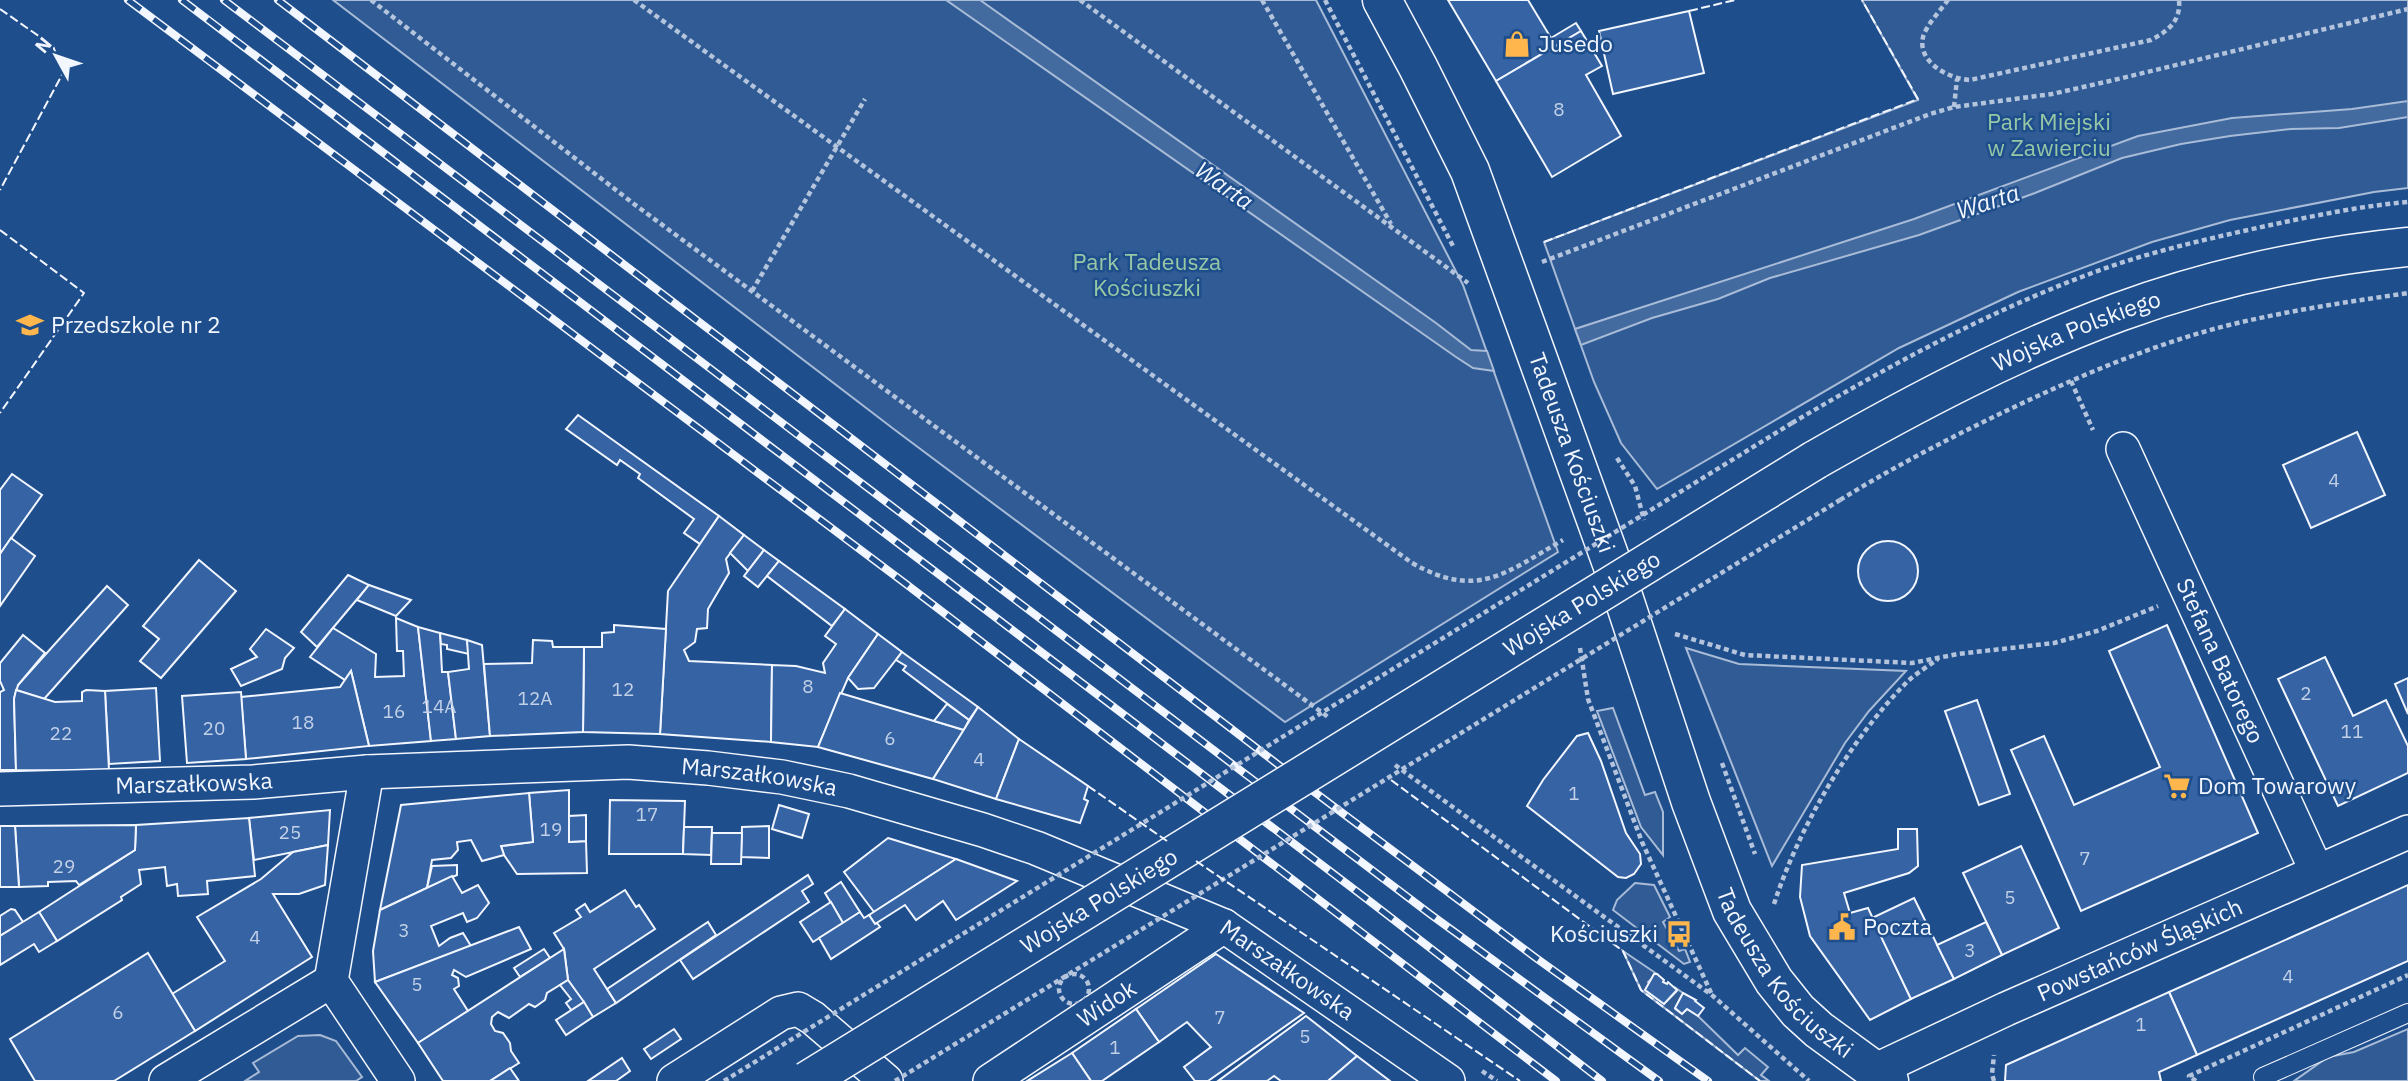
<svg xmlns="http://www.w3.org/2000/svg" width="2408" height="1081" font-family="'IBM Plex Sans',sans-serif">
<style>
.built{fill:#305b95;stroke:#a8bbd7;stroke-width:2}
.water{fill:#446ba0;stroke:#a8bbd7;stroke-width:2}
.building{fill:#3563a3;stroke:#f2f6ff;stroke-width:2}
.lines{fill:none;stroke-linecap:round;stroke-linejoin:round}
.lane-casing{stroke:#f2f6ff;stroke-width:20}
.street-casing{stroke:#f2f6ff;stroke-width:36}
.secondary-casing{stroke:#f2f6ff;stroke-width:41}
.path{stroke:#b3c4dc;stroke-width:4.5;stroke-dasharray:5 3.5;stroke-linecap:butt}
.lane{stroke:#1f4e8c;stroke-width:18}
.street{stroke:#1f4e8c;stroke-width:33}
.secondary{stroke:#1f4e8c;stroke-width:38}
.rail-casing{stroke:#f2f6ff;stroke-width:8}
.rail{stroke:#1f4e8c;stroke-width:5;stroke-dasharray:16;stroke-linecap:butt}
.secondary-bridge-casing{stroke:#f2f6ff;stroke-width:41;stroke-linecap:butt}
.path-bridge{stroke:#b3c4dc;stroke-width:4.5;stroke-dasharray:5 3.5;stroke-linecap:butt}
.secondary-bridge{stroke:#1f4e8c;stroke-width:38}
.fence{stroke:#f2f6ff;stroke-width:2;stroke-dasharray:9 3.5;stroke-linecap:butt}
.labels{text-anchor:middle;stroke-width:5;stroke-linejoin:round;paint-order:stroke}
.number-label{font-size:19px;fill:#c3d1e8}
.poi-label{font-size:23px;fill:#f2f6ff;stroke:#1f4e8c;text-anchor:start}
.park-label{font-size:23px;fill:#97c8a6;stroke:#1f4e8c}
.street-label{font-size:23px;fill:#f2f6ff;stroke:#1f4e8c}
.water-label{font-size:24px;font-style:italic;fill:#f2f6ff;stroke:#1f4e8c}
</style>
<rect width="100%" height="100%" fill="#1f4e8c"/>
<g class="built">
<path d="M333,0h983l147,285 95,267 -273,170 -390,-292z"/>
<path d="M1862,0h546v188l-34,4 -144,28 -78,22 -134,50 -119,56 -242,141 -36,-46 -27,-61 -50,-140 374,-142z"/>
<path d="M1686,648l53,16 167,7 -37,40 -24,32 -73,123z"/>
<path d="M1613,708l32,87 10,-3 8,20v43l-22,-28 -44,-116z"/>
<path d="M1635,883l19,2 16,32 -7,5 16,29 6,-2 5,13 -6,2 -71,-54 4,-10z"/>
<path d="M1623,951l34,23 -9,8 2,2 -4,7 18,13 13,-13 -1,-3 7,5 -8,16 7,5 5,-5 11,7 40,39 7,-7 23,19 -7,8 8,6h-9l-119,-91z"/>
<path d="M2408,1029v52h-114l34,-24 26,-5z"/>
<path d="M320,1035l16,6 26,36 -6,4h-111l14,-9 -6,-9 45,-27z"/>
</g>
<g class="water">
<path d="M946,0h34l456,323 35,27 16,1 7,20 -21,-3 -17,-11z"/>
<path d="M2408,101v16l-69,11 -48,1 -61,7 -49,8 -59,14 -87,35 -116,42 -149,43 -52,21 -66,19 -71,27 -6,-16 339,-110 224,-83 94,-18 120,-9z"/>
</g>
<g class="building">
<path d="M1448,0h80l23,38 25,-15 5,8 -85,50z"/>
<path d="M1689,11l15,62 -91,21 -14,-63z"/>
<path d="M1581,31l21,35 -16,9 35,61 -69,41 -56,-96z"/>
<path d="M578,415l141,101 -19,28 -16,-11 10,-14 -56,-41 2,-4 -20,-14 -3,5 -51,-36z"/>
<path d="M2357,432l28,63 -74,33 -28,-63z"/>
<path d="M12,474l30,21 -42,59v-64z"/>
<path d="M719,516l25,19 -18,24 3,14 -21,36 -1,19 -10,1 -2,13 -11,8 5,11 83,4 -1,77 -111,-8 8,-143z"/>
<path d="M744,535l20,15 -16,21 -18,-18z"/>
<path d="M11,538l24,18 -35,50v-52z"/>
<circle cx="1888" cy="571" r="30"/>
<path d="M764,550l15,11 -21,26 -14,-11z"/>
<path d="M199,560l37,31 -75,87 -21,-17 19,-22 -16,-13z"/>
<path d="M779,561l66,48 -13,17 -65,-50z"/>
<path d="M348,575l21,10 -52,62 -16,-15z"/>
<path d="M369,585l42,15 -15,16 -39,-16z"/>
<path d="M107,586l21,19 -84,94 -28,-9 2,-5z"/>
<path d="M845,609l33,25 -30,44 -30,69 -47,-5 1,-77 24,1 29,7 -2,-10 13,-19 -11,-8z"/>
<path d="M396,618l22,9 13,114 -62,5 -18,-75 -6,9 -35,-23 23,-29 43,26 -1,23 29,-1 -1,-25h-6z"/>
<path d="M614,625l52,4 -6,105 -77,-2 1,-85h18v-14l12,-1z"/>
<path d="M2167,625l91,208 -177,78 -70,-161 33,-14 30,69 86,-38 -51,-116z"/>
<path d="M418,627l22,6 2,39h6l8,67 -25,2z"/>
<path d="M266,629l28,19 -9,10 -3,11 -41,17 -10,-17 26,-12 -7,-8z"/>
<path d="M440,633l27,7 2,14 -22,-5v-4l-6,-1z"/>
<path d="M878,634l24,18 -28,36 -16,1 -10,-11z"/>
<path d="M23,635l22,18 -27,32 -4,14 2,71h-16v-78l4,-2 -4,-9v-18z"/>
<path d="M467,640l15,5 8,91 -34,3 -8,-67 21,-3z"/>
<path d="M533,640l19,1 1,6h31l-1,85 -93,4 -6,-72 48,-1z"/>
<path d="M902,652l76,55 -9,13 -66,-50 3,-4 -10,-6z"/>
<path d="M2325,657l28,59 33,-16 22,46v27l-70,33 -60,-127z"/>
<path d="M351,671l18,75 -123,13 -5,-62 99,-10z"/>
<path d="M2408,678v36l-13,-30z"/>
<path d="M156,688l4,73 -51,3 -4,-73z"/>
<path d="M16,690l39,12 27,-1v-9l4,-2 19,1 4,80 -93,-1 -2,-71z"/>
<path d="M241,692l5,67 -59,4 -5,-67z"/>
<path d="M840,693l94,28 30,9 -31,49 -115,-32z"/>
<path d="M1977,700l33,94 -31,11 -34,-94z"/>
<path d="M947,704l22,16 -5,10 -30,-9z"/>
<path d="M978,707l41,32 -23,60 -63,-20z"/>
<path d="M1588,733l13,28 25,72 14,21 1,10 -7,10 -8,4 -8,-1 -91,-71 16,-26 34,-44z"/>
<path d="M1019,739l69,47 -4,13 4,2 -8,22 -84,-24z"/>
<path d="M569,790v52l17,-1 1,32 -70,1 -13,-19 -3,-9 32,-4 -4,-49z"/>
<path d="M529,793l4,49 -32,4 3,9 -22,6 -11,-21 -14,2 1,8 -7,8 -19,2 -5,28 -47,22 21,-105z"/>
<path d="M610,800l75,1 -2,53h-74z"/>
<path d="M779,805l30,9 -7,24 -30,-9z"/>
<path d="M330,810l-2,35 -74,15 -5,-42z"/>
<path d="M586,815v26l-17,1v-26z"/>
<path d="M249,818l6,58 -48,5 1,13 -30,2 -1,-12 -10,2 -2,-19 -26,3 2,14 -20,13 1,3 -65,41 -18,-29 96,-62 1,-25z"/>
<path d="M136,825l-1,25 -56,35 -3,-4 -28,1v4l-29,1 -4,-61z"/>
<path d="M0,826h15l4,61h-19z"/>
<path d="M769,826v32l-28,-1 1,-30z"/>
<path d="M684,827h28l-1,28 -28,-1z"/>
<path d="M1898,829h19l1,37 -9,7 -65,20 6,20 18,-5 43,91 -41,21 -60,-84 -10,-39 2,-32 96,-16z"/>
<path d="M712,833h30l-1,31h-30z"/>
<path d="M888,838l68,21 -82,53 -30,-40z"/>
<path d="M328,845l-3,40 -26,9h-26l39,63 -117,74 -23,-37 53,-33 -28,-44 64,-38 32,-27z"/>
<path d="M2021,846l38,82 -57,27 -39,-82z"/>
<path d="M956,859l61,22 -61,39 -13,-19 -27,19 -11,-15 -30,19 -6,-9z"/>
<path d="M457,865v10l-30,13 5,-22z"/>
<path d="M808,875l5,9 -11,7 7,11 -116,77 -13,-19z"/>
<path d="M452,876l10,17 16,-8 11,18 -12,15 -10,4 -4,-9 -32,13 8,20 11,-8 13,-5 8,13 -96,36 -2,-31 7,-41z"/>
<path d="M841,882l19,30 -17,11 -18,-30z"/>
<path d="M2408,885v76l-211,94 -28,-63z"/>
<path d="M625,890l11,17 3,-2 16,24 -61,40 22,34 -23,14 -25,-37 -4,-31 -10,-16 27,-16 -5,-7 9,-6 5,8z"/>
<path d="M1914,898l40,81 -43,20 -39,-81z"/>
<path d="M831,902l12,21 -30,19 -13,-20z"/>
<path d="M11,909l4,1 8,12 -23,14v-20z"/>
<path d="M39,912l18,29 -18,11 -5,-8 -34,21v-29z"/>
<path d="M860,912l4,6 5,-3 6,9 2,-1 3,4 -49,32 -12,-21z"/>
<path d="M708,922l8,13 -100,68 -9,-14z"/>
<path d="M1986,922l16,33 -48,24 -17,-34z"/>
<path d="M519,927l12,22 -65,28 -12,-7 -2,5 6,3 1,8 -5,3 14,22 -50,32 -43,-61z"/>
<path d="M544,949l6,9 -30,19 -6,-9z"/>
<path d="M564,949l4,31 -21,13 -2,7 -10,7 -6,-3 -20,14 -11,-6 -6,5 -1,7 4,7 8,2 7,10 1,8 8,12 -29,18h-47l-25,-38z"/>
<path d="M148,953l47,78 -81,50h-79l-25,-42z"/>
<path d="M1216,954l88,59 -96,68h-13l-11,-14 27,-20 -24,-25 -28,20 -23,-33z"/>
<path d="M1654,974h3l7,6 -1,2 4,2 1,-2 9,8 -13,14 -19,-14z"/>
<path d="M568,980l16,22 -12,9 -6,-8 5,-4 -11,-14z"/>
<path d="M2169,992l28,63 -38,17 2,9h-156l1,-16z"/>
<path d="M1683,993l13,7 -1,1 9,7 -6,8 -11,-7 -5,5 -7,-6z"/>
<path d="M584,1002l9,15 -27,18 -10,-15z"/>
<path d="M1136,1009l23,33 -57,39h-11l-19,-28z"/>
<path d="M1306,1016l51,40 -29,25h-47l-7,-5 -7,5h-49z"/>
<path d="M674,1029l7,10 -30,20 -7,-10z"/>
<path d="M1072,1053l19,28h-64z"/>
<path d="M1357,1056l33,25h-62z"/>
<path d="M622,1058l8,13 -14,10h-28z"/>
<path d="M510,1068l9,13h-29z"/>
</g>
<g class="lines">
<defs>
<path id="lane" d="M2263,1077l145,-64"/>
<g id="street">
<path id="s1" d="M2123,449l194,423"/>
<path d="M367,772l-36,209 67,100"/>
<path id="s2" d="M0,789l253,-7 114,-10 261,-10 80,6 74,9 67,14 134,39 53,18 188,78 224,155"/>
<path id="s3" d="M1874,1071l132,-62 402,-177"/>
<path d="M166,1081l165,-100"/>
<path d="M674,1081l107,-68 17,-4 15,9 73,63"/>
<path id="s4" d="M990,1081l234,-155"/>
</g>
<g id="secondary">
<path id="s5" d="M1382,0l36,67 52,104 145,401 76,230 41,109 42,70 24,30 21,19 70,51"/>
<path id="s6" d="M1815,460c98,-56 198,-109 304,-148 93,-34 191,-55 289,-65"/>
</g>
</defs>
<use href="#lane" class="lane-casing"/>
<use href="#street" class="street-casing"/>
<use href="#secondary" class="secondary-casing"/>
<g class="path">
<path d="M371,0l263,204 694,513"/>
<path d="M634,0l778,563c66,37 93,10 151,-23"/>
<path d="M1080,0l388,283"/>
<path d="M1262,0l129,224"/>
<path d="M1325,0l129,248"/>
<path d="M1948,0c-8,11 -21,24 -25,37 -6,26 27,42 47,43l181,-40c17,-9 30,-19 28,-40"/>
<path d="M1954,107l3,-28"/>
<path d="M1542,262l388,-148 24,-7 98,-13 62,-14 294,-71"/>
<path d="M752,291l113,-192"/>
<path d="M2071,381l22,49"/>
<path d="M1792,423c97,-57 195,-111 300,-150 56,-21 115,-34 174,-47 47,-10 94,-20 142,-24"/>
<path d="M1617,458l18,28 9,34"/>
<path d="M1840,500c60,-37 123,-69 187,-99 64,-30 129,-57 198,-75 61,-15 121,-24 183,-33"/>
<path d="M1675,634l70,21 167,8 46,-9 96,-11 43,-12 61,-25"/>
<path d="M1580,648l8,51 54,143 70,153"/>
<path d="M1722,763l33,91"/>
<path d="M1395,765l318,231 96,85"/>
<path d="M1774,904c25,-77 77,-166 134,-223 9,-8 20,-15 30,-22"/>
<circle cx="1074" cy="989" r="15"/>
<path d="M1482,1071l15,10"/>
<path d="M1994,1081l-2,-7 2,-19"/>
<path d="M2196,1081l-7,-5 219,-101"/>
</g>
<use href="#lane" class="lane"/>
<use href="#street" class="street"/>
<use href="#secondary" class="secondary"/>
<defs>
<g id="rail">
<path d="M128,0l778,584 650,497"/>
<path d="M182,0l1190,903 230,178"/>
<path d="M224,0l1206,914 229,167"/>
<path d="M278,0l1019,779 239,179 172,123"/>
</g>
</defs>
<use href="#rail" class="rail-casing"/>
<use href="#rail" class="rail"/>
<defs>
<g id="secondary-bridge">
<path id="s7" d="M807,1081l1008,-621"/>
</g>
</defs>
<use href="#secondary-bridge" class="secondary-bridge-casing"/>
<g class="path-bridge">
<path d="M724,1081l1068,-658"/>
<path d="M895,1081l945,-581"/>
</g>
<use href="#secondary-bridge" class="secondary-bridge"/>
<g class="fence">
<path d="M0,9l53,37 10,27 -63,117"/>
<path d="M1689,11l46,-11"/>
<path d="M0,230l84,63 -84,120"/>
<path d="M1544,242l374,-143 -56,-99"/>
<path d="M1391,780l232,171 18,39 119,91"/>
<path d="M1088,786l79,55"/>
<path d="M1196,861l324,220"/>
</g>
</g>
<defs>
<symbol id="shop-bare" viewBox="-9 -9 18 18"><path d="M-5-2.5h2.3a2.7 3.5 0 0 1 5.4 0H5L5.5 6h-11ZM-1.5-2.5h3a1.5 2.3 0 0 0-3 0Z" fill="#ffb74d" stroke="#1f4e8c" stroke-width="2.5" paint-order="stroke"/></symbol>
<symbol id="school-bare" viewBox="-9 -9 18 18"><path d="M0-5L7-2L0 1L-7-2ZM-4 1L0 2.5L4 1V4Q0 6-4 4Z" fill="#ffb74d" stroke="#1f4e8c" stroke-width="2.5" paint-order="stroke"/></symbol>
<symbol id="supermarket-bare" viewBox="-9 -9 18 18"><path d="M-6-5.5h2.5l.6 2H6L4.5 2H-2.5L-4.4-4H-6ZM-1.5 3.2a1.3 1.3 0 1 0 .1 0ZM3 3.2a1.3 1.3 0 1 0 .1 0Z" fill="#ffb74d" stroke="#1f4e8c" stroke-width="2.5" paint-order="stroke"/></symbol>
<symbol id="civic-bare" viewBox="-9 -9 18 18"><path d="M-.6-6.5H3V-4.5H.6V-3L4-1V1h2V6H-6V1h2V-1L-.6-3ZM-1.2 2.5V6h2.4V2.5Z" fill="#ffb74d" stroke="#1f4e8c" stroke-width="2.5" paint-order="stroke"/></symbol>
<symbol id="bus-bare" viewBox="-9 -9 18 18"><path d="M-5-6H5V4H4V6H2V4H-2V6H-4V4H-5ZM-3.5-4V0h7V-4ZM-3.5 1.2v1.5H-2V1.2ZM2 1.2v1.5H3.5V1.2Z" fill="#ffb74d" stroke="#1f4e8c" stroke-width="2.5" paint-order="stroke"/></symbol>
</defs>
<g fill-rule="evenodd">
<use href="#shop-bare" x="1498" y="25" width="38" height="38"/>
<use href="#school-bare" x="11" y="306" width="38" height="38"/>
<use href="#supermarket-bare" x="2158" y="767" width="38" height="38"/>
<use href="#civic-bare" x="1823" y="908" width="38" height="38"/>
<use href="#bus-bare" x="1660" y="915" width="38" height="38"/>
</g>
<g class="labels">
<g class="number-label">
<text x="1559" y="116">8</text>
<text x="2334" y="487">4</text>
<text x="808" y="693">8</text>
<text x="623" y="696">12</text>
<text x="2306" y="700">2</text>
<text x="535" y="705">12A</text>
<text x="439" y="713">14A</text>
<text x="394" y="718">16</text>
<text x="303" y="729">18</text>
<text x="214" y="735">20</text>
<text x="2352" y="738">11</text>
<text x="61" y="740">22</text>
<text x="890" y="745">6</text>
<text x="979" y="766">4</text>
<text x="1574" y="800">1</text>
<text x="647" y="821">17</text>
<text x="551" y="836">19</text>
<text x="290" y="839">25</text>
<text x="2085" y="865">7</text>
<text x="64" y="873">29</text>
<text x="2010" y="904">5</text>
<text x="404" y="937">3</text>
<text x="255" y="944">4</text>
<text x="1970" y="957">3</text>
<text x="2288" y="983">4</text>
<text x="417" y="991">5</text>
<text x="118" y="1019">6</text>
<text x="1220" y="1024">7</text>
<text x="2141" y="1031">1</text>
<text x="1305" y="1043">5</text>
<text x="1115" y="1054">1</text>
</g>
<g class="poi-label">
<text x="1538" y="52">Jusedo</text>
<text x="51" y="333">Przedszkole nr 2</text>
<text x="2198" y="794">Dom Towarowy</text>
<text x="1863" y="935">Poczta</text>
<text x="1658" y="942" text-anchor="end">Kościuszki</text>
</g>
<g class="park-label">
<text x="2049" y="130">Park Miejski<tspan x="2049" dy="26">w Zawierciu</tspan></text>
<text x="1147" y="270">Park Tadeusza<tspan x="1147" dy="26">Kościuszki</tspan></text>
</g>
<g class="street-label">
<text dy="8" stroke="none"><textPath href="#s6" startOffset="292">Wojska Polskiego</textPath></text>
<text dy="8" stroke="none"><textPath href="#s5" startOffset="492">Tadeusza Kościuszki</textPath></text>
<text dy="8" stroke="none"><textPath href="#s7" startOffset="910">Wojska Polskiego</textPath></text>
<text dy="8" stroke="none"><textPath href="#s1" startOffset="233">Stefana Batorego</textPath></text>
<text dy="8" stroke="none"><textPath href="#s2" startOffset="761">Marszałkowska</textPath></text>
<text dy="8" stroke="none"><textPath href="#s2" startOffset="194">Marszałkowska</textPath></text>
<text dy="8" stroke="none"><textPath href="#s7" startOffset="343">Wojska Polskiego</textPath></text>
<text dy="8" stroke="none"><textPath href="#s3" startOffset="292">Powstańców Śląskich</textPath></text>
<text dy="8" stroke="none"><textPath href="#s5" startOffset="1059">Tadeusza Kościuszki</textPath></text>
<text dy="8" stroke="none"><textPath href="#s2" startOffset="1328">Marszałkowska</textPath></text>
<text dy="8" stroke="none"><textPath href="#s4" startOffset="140">Widok</textPath></text>
</g>
<g class="water-label">
<text transform="translate(1224 186) rotate(35)" y="8">Warta</text>
<text transform="translate(1988 202) rotate(-18)" y="8">Warta</text>
</g>
</g>
<g transform="translate(56 56) rotate(310)" stroke="#1f4e8c" stroke-width="5" paint-order="stroke">
<path d="M0-5L12 26L0 18L-12 26Z" fill="#f2f6ff"/>
<text y="-10" font-size="19" font-weight="bold" text-anchor="middle" fill="#f2f6ff">N</text>
</g>
</svg>
